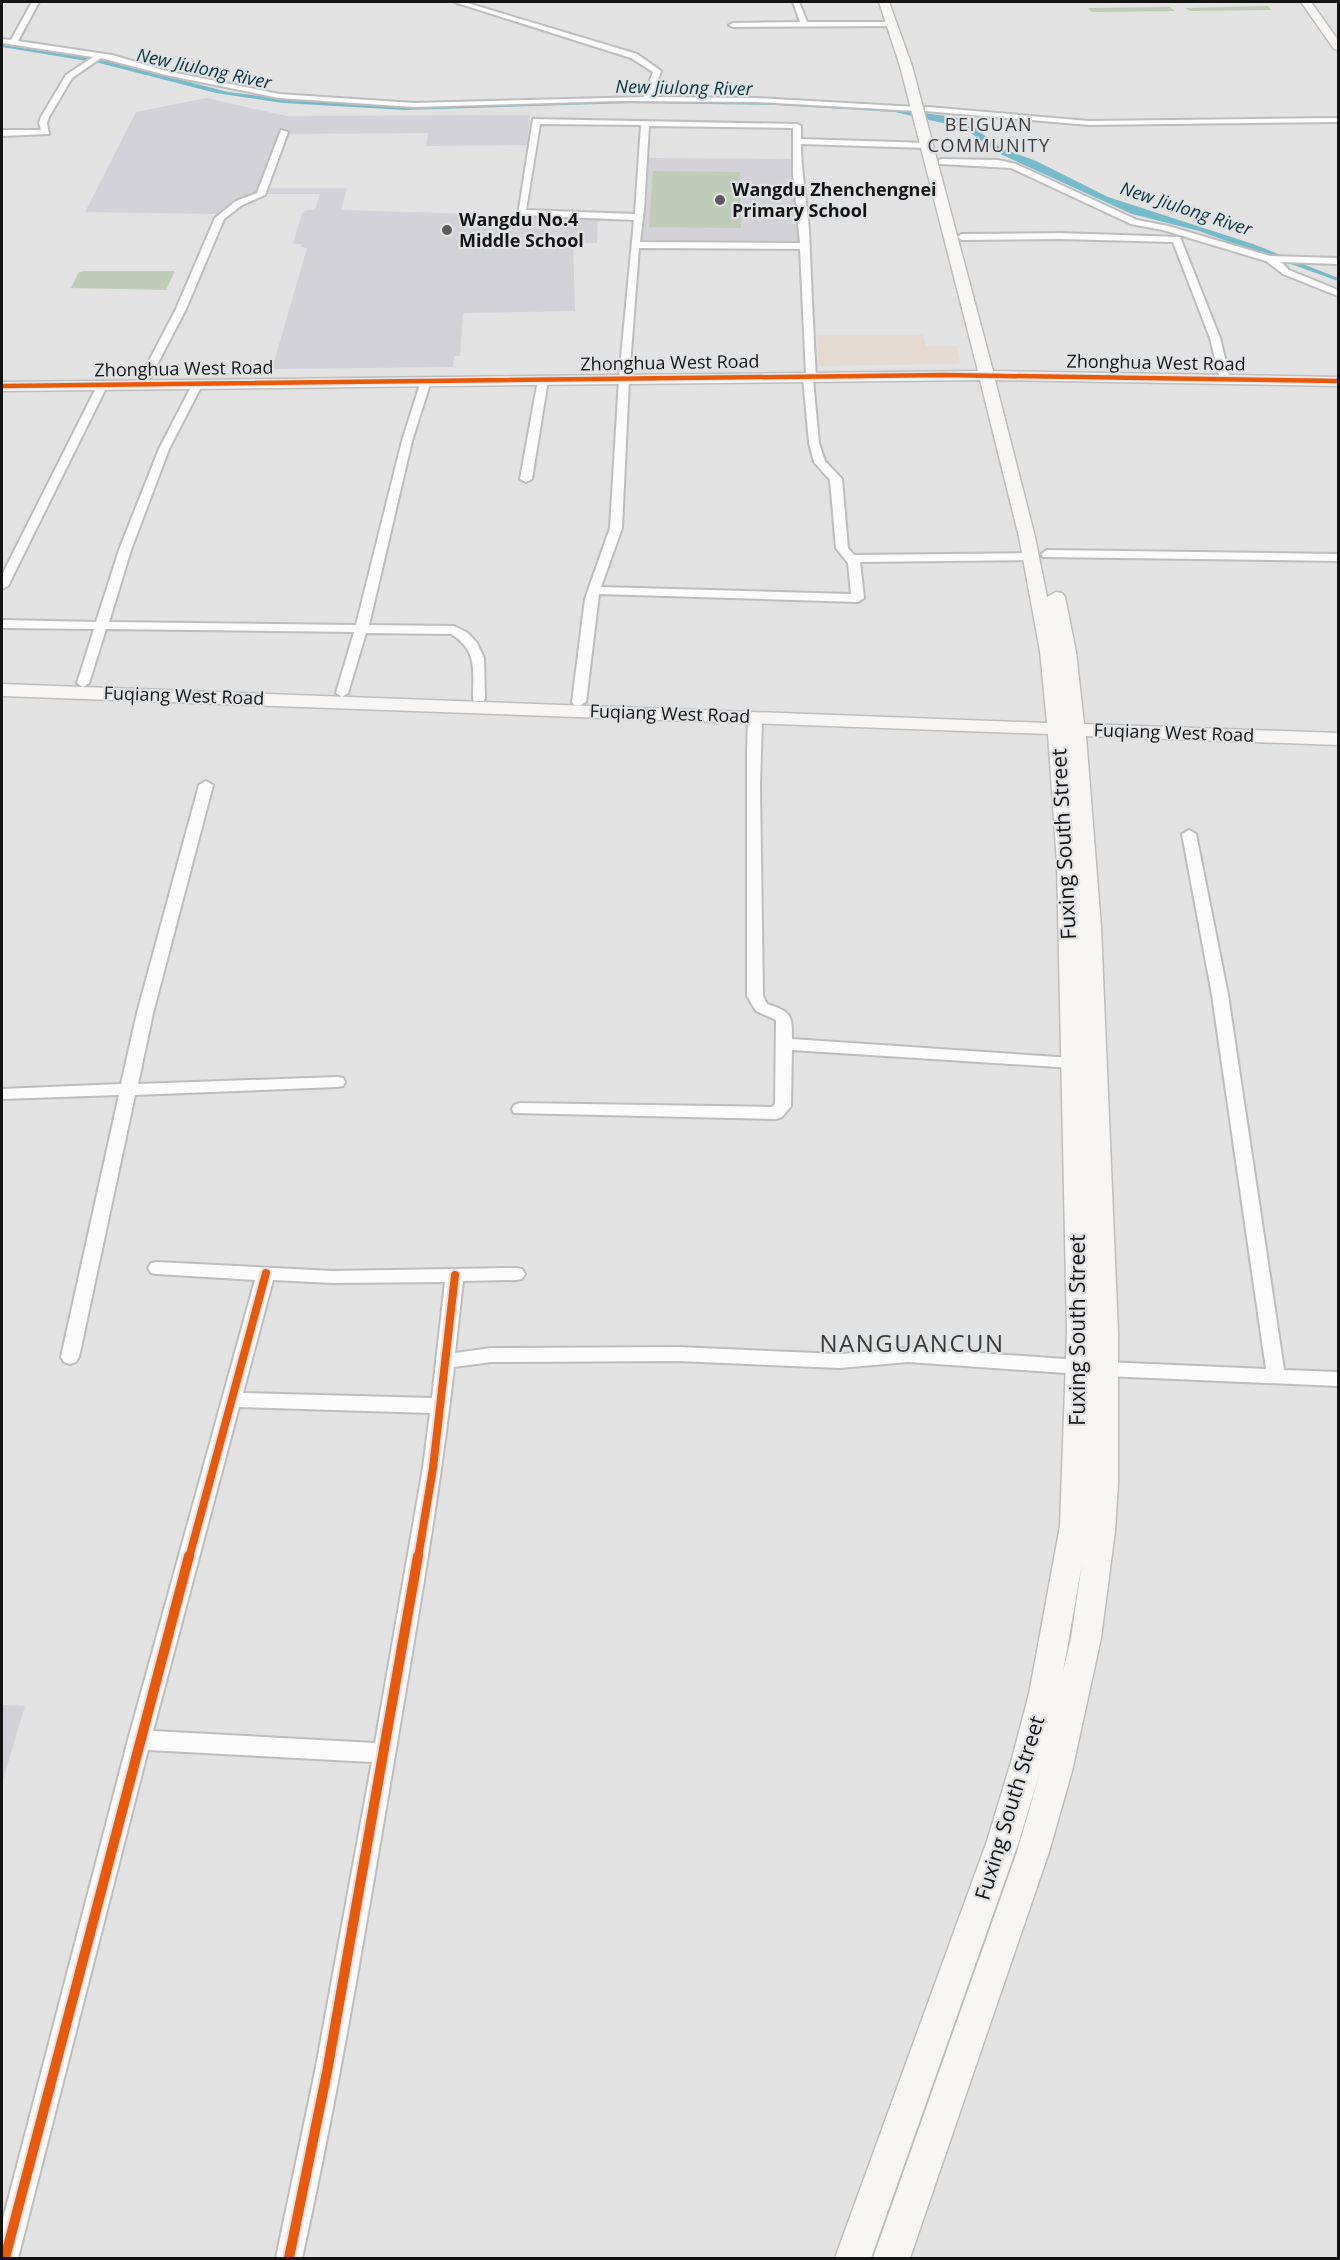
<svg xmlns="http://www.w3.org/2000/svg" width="1340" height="2260" font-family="'Open Sans',sans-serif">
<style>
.commercial{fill:#e5dad2}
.built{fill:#d2d2d8}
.green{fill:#bfccb7}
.water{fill:#77baca}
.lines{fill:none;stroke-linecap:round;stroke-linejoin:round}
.street-casing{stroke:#bdbdbd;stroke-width:4}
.secondary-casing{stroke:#bdbdbd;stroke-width:3}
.street{fill:#fbfbfb;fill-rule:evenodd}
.secondary{fill:#f7f6f5;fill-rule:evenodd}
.cycleway-far2-casing{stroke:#e1e2e4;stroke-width:7}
.cycleway-far1-casing{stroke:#e1e2e4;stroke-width:12}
.cycleway-casing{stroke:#e1e2e4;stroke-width:14}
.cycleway-far2{stroke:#e8590c;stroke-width:4.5}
.cycleway-far1{stroke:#e8590c;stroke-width:8}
.cycleway{stroke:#e8590c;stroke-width:10}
.poi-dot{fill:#5b5b5c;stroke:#e1e2e4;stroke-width:2}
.labels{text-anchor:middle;stroke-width:4.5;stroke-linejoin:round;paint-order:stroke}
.far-water-label{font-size:18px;font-style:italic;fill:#083640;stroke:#e1e2e4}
.far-neighbourhood-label{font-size:18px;letter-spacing:1.5px;fill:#3a3b3c;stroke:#e1e2e4}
.far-poi-label{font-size:18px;font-weight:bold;fill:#131314;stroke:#e1e2e4;text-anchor:start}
.far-street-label{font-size:18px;fill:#131314;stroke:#e1e2e4}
.street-label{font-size:21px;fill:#131314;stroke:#e1e2e4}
.quarter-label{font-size:24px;letter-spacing:1.5px;fill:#3a3b3c;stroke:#e1e2e4}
</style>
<rect width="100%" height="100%" fill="#e2e2e3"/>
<path class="commercial" d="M816,335h107l3,11h31l3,18 -141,2z"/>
<g class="built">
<path d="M206,98l80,18 244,-1 -3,30 -101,1 2,-13 -148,1 -19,54h86l-6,22 257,8 -1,25h-24l2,68 -112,2 -3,43h-6l-1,11 -181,2 35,-121 -6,-1 1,-3h-9l9,-31 4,-3h9l5,-16h-62l-23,6 -18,14 -132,-2 51,-100z"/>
<path d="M648,158l144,1 6,84 -156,-1z"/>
<path d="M2,1705l23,1 -23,77z"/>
</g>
<g class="green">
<path d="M1267,6l5,4 -82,1 -5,-3z"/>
<path d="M1170,7l5,4 -83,1 -4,-4z"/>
<path d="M653,171l87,1 1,56 -92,-1z"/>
<path d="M84,271h91l-9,19 -95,-2 8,-16z"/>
</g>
<path class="water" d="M2,45l102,15 124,32 62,8 126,8 176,-8 150,1 146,7 65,9 12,3 34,27 37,14 72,36 145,47 85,34v3l-139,-50 -67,-17 -134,-61 -34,-25 -69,-16 -119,-7 -145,-2 -226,7 -122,-7 -67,-10 -117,-30 -97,-16z"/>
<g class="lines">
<defs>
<g id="street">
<path d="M32,2h7l-21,39 94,14 55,16 112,23 135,9 230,-6 9,-25 -22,-14 -177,-56h10l173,52 24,17 -9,26 105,1 160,9 4,2 -4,2 -160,-9 -139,-1 -204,6 -135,-9 -113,-23 -65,-17 -29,20 -23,39 -2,6 2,11 -47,2v-6h39l-2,-7 2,-6 25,-42 27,-18 -91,-14v-4l9,1z"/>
<path d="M793,2h6l8,20h85l4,2 -4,2 -159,1 -4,-2 4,-2 67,-1z"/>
<path d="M928,107l161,14 249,-3v4l-249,3 -164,-14v-4z"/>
<path d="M533,119l264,5 4,2v13l128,4v4l-3,1 -125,-4c0,29 6,57 8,86 2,49 4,98 7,147l-3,3 6,63 6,18 17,18 6,69 6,7 177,-2 4,1v6l-175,2 4,36 -6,4 -259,-8 -13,108 -7,4 -5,-1 -2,-3 13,-103 25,-71 9,-149 15,-159 -116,-5zM540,124l101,1 -6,89 -109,-4zM649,126l144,2v46l7,69 -160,-1 4,-33zM639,248l161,1 6,125 -3,3 6,66 5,19 16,18 6,68 12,15 3,31 -250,-7 21,-59 7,-149z"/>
<path d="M281,130l7,2 -23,63 -23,10 -18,14 -38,90 -39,75 -9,2 -1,-2 39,-75 39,-91 21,-17 21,-8z"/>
<path d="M942,159l56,1 18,4 121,56 31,6 102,30 68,2v6l-57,-2 8,8 49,20v6l-55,-22 -17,-13 -103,-31 -32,-6 -120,-56 -72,-4v-4z"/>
<path d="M1060,233l120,4 40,101 10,41 -1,2 -9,-2 -10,-41 -37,-96 -113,-3 -98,1 -5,-3 5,-3z"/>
<path d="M543,377l5,3 -16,99 -6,3 -6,-3 18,-99z"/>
<path d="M426,378l5,3 -19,60 -43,184 85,1 14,7 9,10 7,15 1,40 -1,3h-10l-1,-3c0,-27 5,-48 -22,-64l-85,-1 -18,60 -6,4 -6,-4 18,-61 -248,-3 -17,54 -6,4 -6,-4 17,-54 -92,-1v-8l94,2 23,-72 40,-101 34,-66 5,-3 5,3 -34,66 -38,101 -22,72 247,3 46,-184 19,-60z"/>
<path d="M103,381l5,3 -100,202 -6,3v-14l96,-191z"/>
<path d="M1047,550l291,4v7l-295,-4 -2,-3z"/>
<path d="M755,714l7,4 -2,69 3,209 4,8c24,8 25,10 25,35l281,19 6,1 2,4 -2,4 -6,1 -281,-18 -1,56 -9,11 -6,2 -262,-6 -2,-4 2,-4 6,-2 252,4 3,-3 1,-84 -20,-9 -9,-15v-243l1,-35z"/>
<path d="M206,781l7,4 -60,228 -15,71 199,-7 6,1 2,4 -2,4 -6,1 -202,8 -56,262 -3,5 -6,2 -6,-2 -3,-5 58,-262 -117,4v-10l119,-5 16,-71 62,-228z"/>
<path d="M1189,830l7,4 32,161 56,375 54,2v14l-233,-10 -7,-2 -2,-5 2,-5 7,-2 161,7 -54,-374 -30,-161z"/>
<path d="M157,1262l175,9 184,-3 6,1 3,5 -3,5 -6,1 -53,1 -8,72 36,-5 187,-1 162,7 68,-6 171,12 7,2 2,5 -2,5 -7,2 -171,-12 -68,6 -162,-7 -187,1 -37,5c-15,134 -39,267 -61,400 -28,164 -55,329 -91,491h-26l39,-186 57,-310 -224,-12 -130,508h-16v-35l126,-483 127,-460 -98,-6 -6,-1 -3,-5 3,-5zM273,1280l59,3 113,-1 -13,116 -189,-5zM239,1407l191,6 -7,55 -48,275 -222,-12z"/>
</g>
<g id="secondary">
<path d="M879,2h10l23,64 81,305 345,6v9l-343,-6 40,157 12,60 9,-5 6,1 3,4 11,55 8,72 254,9v12l-252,-9 15,191 17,406v150l-3,48 -14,107 -29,133 -23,81 -139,406h-37l144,-406 24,-83 -22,72 -148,417h-36l152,-417 24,-79 18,-68 31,-168 7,-195 -10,-468 -9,-129 -1046,-38v-12l1045,39 -7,-72 -21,-114 -39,-157 -978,11v-9l976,-11 -78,-305zM1082,1563l-11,75 -8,34z"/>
<path d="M1301,2h10l27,38v10l-4,-1z"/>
</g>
</defs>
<use href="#street" class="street-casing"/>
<use href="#secondary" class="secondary-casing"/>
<use href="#street" class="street"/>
<use href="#secondary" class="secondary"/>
<defs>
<path id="cycleway-far2" d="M2,386l942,-11 394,6"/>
<g id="cycleway-far1">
<path d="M189,1558l77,-285"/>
<path d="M418,1558l15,-90 22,-193"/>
</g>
<g id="cycleway">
<path d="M5,2258l184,-702"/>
<path d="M289,2258l38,-186 91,-516"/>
</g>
</defs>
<use href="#cycleway-far2" class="cycleway-far2-casing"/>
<use href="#cycleway-far1" class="cycleway-far1-casing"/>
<use href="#cycleway" class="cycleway-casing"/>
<use href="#cycleway-far2" class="cycleway-far2"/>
<use href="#cycleway-far1" class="cycleway-far1"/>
<use href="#cycleway" class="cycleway"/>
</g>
<g class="poi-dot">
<circle cx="720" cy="200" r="6"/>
<circle cx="447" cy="230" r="6"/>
</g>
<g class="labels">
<g class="far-water-label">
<text transform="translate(204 69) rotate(12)" y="6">New Jiulong River</text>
<text transform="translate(684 88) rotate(1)" y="6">New Jiulong River</text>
<text transform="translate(1186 209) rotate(18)" y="6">New Jiulong River</text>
</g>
<g class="far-neighbourhood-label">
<text x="989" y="131">BEIGUAN<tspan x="989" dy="21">COMMUNITY</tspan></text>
</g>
<g class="far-poi-label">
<text x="732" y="196">Wangdu Zhenchengnei<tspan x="732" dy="21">Primary School</tspan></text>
<text x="459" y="226">Wangdu No.4<tspan x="459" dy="21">Middle School</tspan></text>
</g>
<g class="far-street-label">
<text transform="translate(670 363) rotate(-1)" y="6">Zhonghua West Road</text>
<text transform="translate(1156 363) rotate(1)" y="6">Zhonghua West Road</text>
<text transform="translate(184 369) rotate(-1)" y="6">Zhonghua West Road</text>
<text transform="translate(184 696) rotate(2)" y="6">Fuqiang West Road</text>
<text transform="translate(670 714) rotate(2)" y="6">Fuqiang West Road</text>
<text transform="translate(1174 733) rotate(2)" y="6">Fuqiang West Road</text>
</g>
<g class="street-label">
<text transform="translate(1064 844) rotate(-93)" y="7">Fuxing South Street</text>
<text transform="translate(1078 1330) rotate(-90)" y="7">Fuxing South Street</text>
<text transform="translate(1010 1808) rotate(-73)" y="7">Fuxing South Street</text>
</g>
<g class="quarter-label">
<text x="912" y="1352">NANGUANCUN</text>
</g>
</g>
<rect width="1340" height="2260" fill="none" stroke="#131314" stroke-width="6"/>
</svg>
